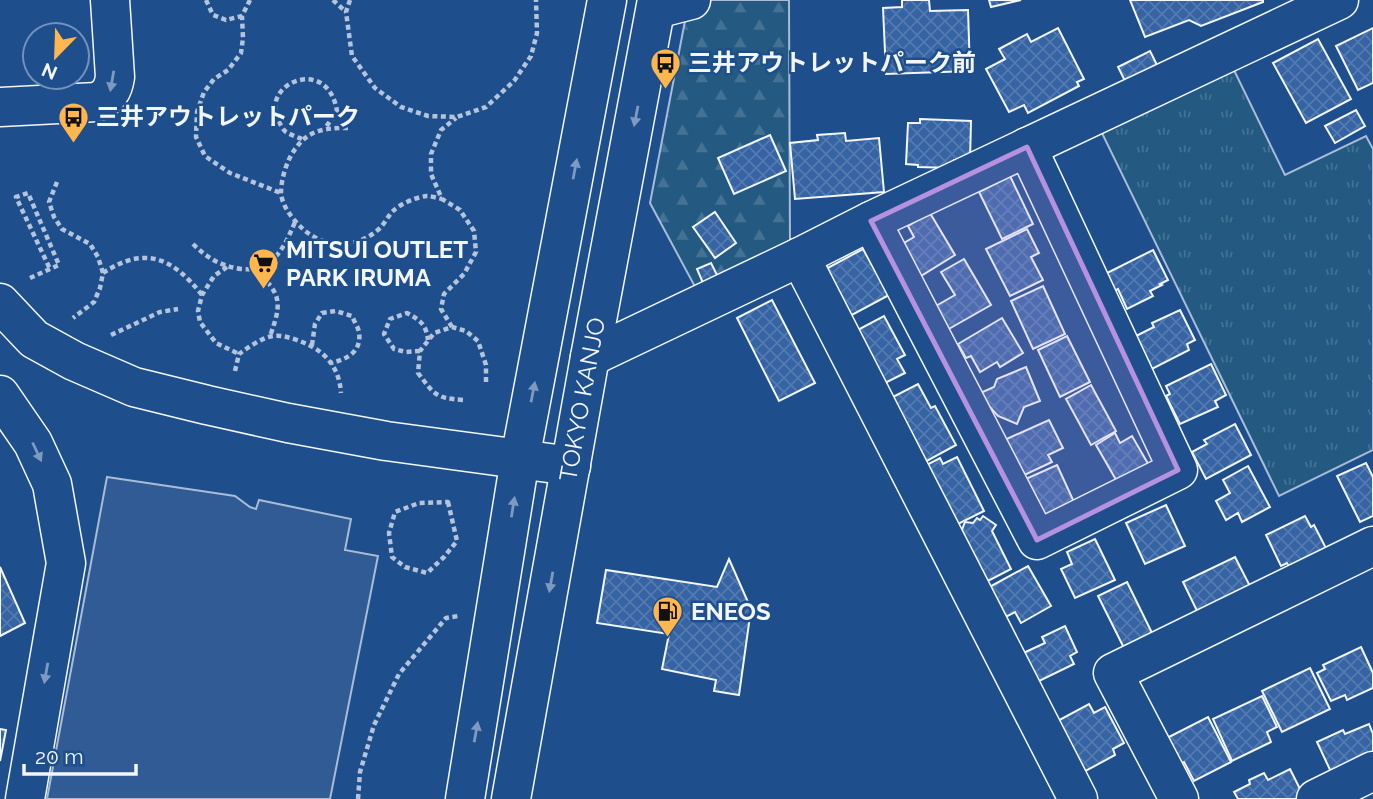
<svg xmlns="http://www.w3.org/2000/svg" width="1373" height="799" font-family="Raleway,'Noto Sans JP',sans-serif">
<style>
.grass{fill:url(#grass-tufts);stroke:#a8bbd7;stroke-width:2}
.forest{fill:url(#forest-firs);stroke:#a8bbd7;stroke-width:2}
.parking{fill:#305b95;stroke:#a8bbd7;stroke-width:2}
.building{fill:url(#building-cross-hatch);stroke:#f2f6ff;stroke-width:2}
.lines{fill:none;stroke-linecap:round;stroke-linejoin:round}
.minor-casing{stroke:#f2f6ff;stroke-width:41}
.highway-casing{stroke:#f2f6ff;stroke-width:41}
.path{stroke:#b3c4dc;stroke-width:4.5;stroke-dasharray:5 3.5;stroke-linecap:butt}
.minor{stroke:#1f4e8c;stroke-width:38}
.highway{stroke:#1f4e8c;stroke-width:38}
.oneway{fill:#7e9ac0}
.marked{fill:#b691df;fill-opacity:0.2;stroke:#b691df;stroke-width:5;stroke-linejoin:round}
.labels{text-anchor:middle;stroke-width:5;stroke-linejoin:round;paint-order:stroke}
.poi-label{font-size:24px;font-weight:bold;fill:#f2f6ff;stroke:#1f4e8c;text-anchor:start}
.street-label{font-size:24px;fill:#f2f6ff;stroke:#1f4e8c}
</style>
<defs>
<pattern id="grass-tufts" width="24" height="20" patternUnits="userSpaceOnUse" patternTransform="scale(1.75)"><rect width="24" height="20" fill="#245a82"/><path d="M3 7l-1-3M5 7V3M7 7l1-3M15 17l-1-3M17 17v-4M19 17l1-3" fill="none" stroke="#447295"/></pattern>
<pattern id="forest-firs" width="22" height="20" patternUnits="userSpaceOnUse" patternTransform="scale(1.75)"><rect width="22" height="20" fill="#245a82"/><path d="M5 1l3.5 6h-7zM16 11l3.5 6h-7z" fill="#447295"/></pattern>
<pattern id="building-cross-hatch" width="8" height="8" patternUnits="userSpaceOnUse" patternTransform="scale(1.75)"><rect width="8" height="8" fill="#3563a3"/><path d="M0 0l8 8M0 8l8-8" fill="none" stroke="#537ab1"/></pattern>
</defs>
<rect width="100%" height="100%" fill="#1f4e8c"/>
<path class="grass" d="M1231,64l54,111 81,-39 7,13v301l-94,46 -180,-369z"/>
<path class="forest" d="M689,0h100l1,249 -90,47 -50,-93z"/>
<path class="parking" d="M107,477l128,19 15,11 6,2 3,-9 92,19 -6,31 33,6 -48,243h-283z"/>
<g class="building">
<path d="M902,0h27l1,11 38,-1 2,61 -84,3 -3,-66 19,-1z"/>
<path d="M989,0h32l-30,7z"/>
<path d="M1130,0h133v2l-62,24 -12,-6 -44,17z"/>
<path d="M1058,28l26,51 -7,3 2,4 -51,27 -4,-8 -15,7 -23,-43 19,-10 -6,-10 28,-15 4,8z"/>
<path d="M1373,28v55l-15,7 -22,-44z"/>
<path d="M1318,39l33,60 -45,24 -33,-60z"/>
<path d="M1150,51l12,24 -32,16 -12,-24z"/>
<path d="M1356,110l9,16 -30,17 -10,-17z"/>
<path d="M920,119l51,2 -1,40 -16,-1v8l-36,-1v-2l-12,-1 2,-41h12z"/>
<path d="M845,133l1,8 33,-3 5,54 -89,7 -5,-56 28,-3 -1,-5z"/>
<path d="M770,135l16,36 -52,23 -16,-36z"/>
<path d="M1010,176l23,48 -31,15 -23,-47z"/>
<path d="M715,212l21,31 -21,15 -22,-31z"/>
<path d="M930,213l25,42 -39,24 -19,-32 17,-10 -6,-11z"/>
<path d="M1027,229l12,24 -8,4 12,23 -33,16 -24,-47z"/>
<path d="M863,249l26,46 -39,21 -26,-46z"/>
<path d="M1153,250l15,30 -8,4 2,1 -12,6 3,5 -26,13 -9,-20 -5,3 -8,-18z"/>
<path d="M964,259l27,46 -44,25 -13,-23 21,-12 -14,-23z"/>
<path d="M711,263l10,20 -15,7 -9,-21z"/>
<path d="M1043,286l22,48 -32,15 -22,-48z"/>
<path d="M772,300l43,83 -36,18 -42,-83z"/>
<path d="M1180,310l15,30 -8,4 2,6 -37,19 -16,-33 18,-9 -2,-4z"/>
<path d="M884,316l21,39 -8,4 8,14 -26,13 -27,-53z"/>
<path d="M1002,318l21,35 -23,14 -3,-5 -17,10 -9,-16 -5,2 -8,-14z"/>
<path d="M1067,336l23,46 -30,15 -22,-47z"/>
<path d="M1211,364l15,31 -11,6 3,6 -38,17 -14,-28 4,-2 -4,-8z"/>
<path d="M1026,367l14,34 -16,6 -7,17 -19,-8 -20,-22 16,-7 3,-8z"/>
<path d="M918,384l13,24 4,-2 21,39 -31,17 -36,-63z"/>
<path d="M1091,385l25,46 -25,14 -25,-46z"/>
<path d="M1049,420l14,28 -15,7 4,7 -34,16 -18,-36z"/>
<path d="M1235,424l16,31 -45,24 -14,-27 15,-8 -3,-4z"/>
<path d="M1115,433l5,10 12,-7 22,38 -31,18 -27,-47z"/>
<path d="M957,457l27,54 -36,18 -31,-59 23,-12 3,6z"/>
<path d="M1366,463l7,14v39l-13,6 -23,-46z"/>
<path d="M1057,465l22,48 -32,15 -28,-46z"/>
<path d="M1248,466l22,41 -28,15 -4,-9 -12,7 -10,-19 14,-8 -7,-13z"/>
<path d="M1166,505l19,41 -40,18 -19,-41z"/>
<path d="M983,516l13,9 -4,6 19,38 -25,13 -28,-42 7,-18 8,1 4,-5 3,2z"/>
<path d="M1305,516l6,11 3,-2 15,29 -37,18 -5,-9 -6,3 -15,-31z"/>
<path d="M1095,539l20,41 -40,18 -14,-29 11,-5 -5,-12z"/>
<path d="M1235,557l17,33 -53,25 -16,-33z"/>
<path d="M729,559l22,50 -12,86 -25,-4 2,-11 -54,-11 7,-35 -72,-11 9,-53 111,17z"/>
<path d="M1028,566l23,40 -30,17 -6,-11 -15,8 -16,-30z"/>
<path d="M0,567l25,56 -25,13z"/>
<path d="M1127,582l27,55 -29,13 -27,-54z"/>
<path d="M1065,626l12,26 -7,4 4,8 -43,21 -14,-29 28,-13 -3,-6z"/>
<path d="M1361,647l12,26v15l-26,12 -2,-5 -14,6 -14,-28 8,-4 -2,-4z"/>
<path d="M1310,668l20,41 -48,23 -20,-41z"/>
<path d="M1262,696l15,31 -10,5 4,10 -39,19 -19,-42z"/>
<path d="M1089,704l5,9 11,-6 19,36 -11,6 2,6 -35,19 -28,-50z"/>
<path d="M1208,717l23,45 -37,19 -10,-19 -6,3 -13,-26z"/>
<path d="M1369,724l4,10v30l-41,10 -15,-32 26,-12 2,4z"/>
<path d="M0,729l6,1 -6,31z"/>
<path d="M1290,769l15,30h-67l-4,-7 16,-8 -1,-4 15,-7 4,7z"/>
</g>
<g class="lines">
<defs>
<g id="minor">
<path d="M656,9l35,-9"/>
<path d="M0,107l97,-5c12,-6 16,-12 18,-25l-5,-77"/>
<path d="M871,221l166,319 141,-70 -151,-323"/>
<path d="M800,257l278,542"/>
<path d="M0,303l34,36 40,22 60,26 73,18 81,18 98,18 185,25"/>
<path d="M590,357l210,-100 71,-36 468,-221"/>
<path d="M0,395l33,48 19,41 14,79 -41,236"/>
<path d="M1179,799l-66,-126 260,-127"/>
<path d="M1316,799l57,-28"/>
</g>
<g id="highway">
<path d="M465,799l55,-340 87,-459"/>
<path id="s1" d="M511,799l79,-442 67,-357"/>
</g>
</defs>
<use href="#minor" class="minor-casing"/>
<use href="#highway" class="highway-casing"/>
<g class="path">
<path d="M206,0l7,15 13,5 16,-4"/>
<path d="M250,0l-8,16 1,22 -2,15 -13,17 -14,9 -10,13 -7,20 -1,25 9,19 25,17 51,20"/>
<path d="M333,0l13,12"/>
<path d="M350,0l-4,12 6,44 23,32 26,19 27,9 29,1 29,-10 28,-26 17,-25 6,-23 -1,-33"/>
<path d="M348,128c-21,0 -39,1 -52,20 -9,11 -15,31 -15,45 1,13 12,27 22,36 22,20 55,20 77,-1 5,-5 8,-12 13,-17 7,-7 23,-14 34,-15 4,0 10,2 15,3"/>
<path d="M302,139c-5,-2 -11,-4 -16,-7 -4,-3 -6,-9 -9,-14 -14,-36 51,-62 60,-7l-11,16"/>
<path d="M57,182l-8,20 5,15 8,12 28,15 8,13 5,16 -3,15 -6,14 -21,16"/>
<path d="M193,244c14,14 28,22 48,25 32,3 43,-21 54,-47"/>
<path d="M227,267l-13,9 -12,19 -4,16 2,11 16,21 23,11"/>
<path d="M255,270c27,24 27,33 15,66"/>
<path d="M103,273c42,-28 70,-15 99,22"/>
<path d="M30,278l29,-13 -31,-72 -12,4 34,72"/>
<path d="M452,327l-11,-18 3,-15 20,-20 12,-22 -2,-21 -14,-21 -18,-11 -11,-25v-20l10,-24 15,-12"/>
<path d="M111,335l49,-23 18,-3"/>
<path d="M312,345l3,-21 7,-11 14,-2 16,5c2,5 6,11 7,16 3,20 -12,27 -28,31"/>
<path d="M420,351l-14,1 -12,-3 -10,-15 6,-15 17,-6c13,7 19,11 21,27"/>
<path d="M235,371l4,-17c10,-7 22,-16 34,-18 8,-1 14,1 21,3 28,9 45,25 47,54"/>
<path d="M463,400c-28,-2 -28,-5 -45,-27l2,-22 14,-18 18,-6 14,4 12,10 8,24v19"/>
<path d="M448,502l9,39 -13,16 -17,16 -22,-6 -13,-10 -3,-24 6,-21 24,-9z"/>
<path d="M358,799l2,-27 14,-47 25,-51 47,-56 12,-2"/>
</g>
<use href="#minor" class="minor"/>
<use href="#highway" class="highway"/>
</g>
<defs><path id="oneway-solid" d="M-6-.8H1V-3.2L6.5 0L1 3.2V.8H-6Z" transform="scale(1.75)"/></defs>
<g class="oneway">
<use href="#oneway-solid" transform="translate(112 81) rotate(100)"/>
<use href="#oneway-solid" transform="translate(636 116) rotate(101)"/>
<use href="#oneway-solid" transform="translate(575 169) rotate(-79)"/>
<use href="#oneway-solid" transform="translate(533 392) rotate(-79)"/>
<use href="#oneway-solid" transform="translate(37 452) rotate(65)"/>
<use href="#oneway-solid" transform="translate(513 507) rotate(-81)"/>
<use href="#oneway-solid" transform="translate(551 582) rotate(100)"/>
<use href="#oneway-solid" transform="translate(46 673) rotate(100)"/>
<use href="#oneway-solid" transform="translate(476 732) rotate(-80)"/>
</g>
<path class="marked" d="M1027,147l151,323 -141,70 -166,-319z"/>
<defs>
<symbol id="bus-pin" viewBox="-11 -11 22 30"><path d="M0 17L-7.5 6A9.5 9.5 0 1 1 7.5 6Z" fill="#ffb74d" stroke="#1f4e8c"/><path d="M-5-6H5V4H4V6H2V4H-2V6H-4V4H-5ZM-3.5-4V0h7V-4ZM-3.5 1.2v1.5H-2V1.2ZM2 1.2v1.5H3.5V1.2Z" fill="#111"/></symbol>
<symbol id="supermarket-pin" viewBox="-11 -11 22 30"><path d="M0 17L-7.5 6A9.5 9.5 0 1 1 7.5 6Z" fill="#ffb74d" stroke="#1f4e8c"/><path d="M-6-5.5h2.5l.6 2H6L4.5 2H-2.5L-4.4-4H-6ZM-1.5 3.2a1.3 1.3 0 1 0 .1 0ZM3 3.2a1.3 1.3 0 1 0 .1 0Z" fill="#111"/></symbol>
<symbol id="fuel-pin" viewBox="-11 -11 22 30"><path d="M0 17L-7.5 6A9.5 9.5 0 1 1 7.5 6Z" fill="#ffb74d" stroke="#1f4e8c"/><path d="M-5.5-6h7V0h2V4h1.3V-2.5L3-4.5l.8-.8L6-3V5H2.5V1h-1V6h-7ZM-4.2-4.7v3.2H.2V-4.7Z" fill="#111"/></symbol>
</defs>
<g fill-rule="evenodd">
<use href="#bus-pin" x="648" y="46" width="35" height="47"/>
<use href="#bus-pin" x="56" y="100" width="35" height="47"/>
<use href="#supermarket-pin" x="246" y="246" width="35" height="47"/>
<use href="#fuel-pin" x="650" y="594" width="35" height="47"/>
</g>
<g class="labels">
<g class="poi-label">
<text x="688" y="71">三井アウトレットパーク前</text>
<text x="96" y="125">三井アウトレットパーク</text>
<text x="286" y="258">MITSUI OUTLET<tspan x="286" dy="28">PARK IRUMA</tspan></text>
<text x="691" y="620">ENEOS</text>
</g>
<g class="street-label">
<text dy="8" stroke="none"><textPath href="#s1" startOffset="406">TOKYO KANJO</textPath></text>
</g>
</g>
<g transform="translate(56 56) rotate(203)"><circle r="33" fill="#1f4e8c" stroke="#7391ba" stroke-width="2"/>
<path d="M0-5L12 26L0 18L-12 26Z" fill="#ffb74d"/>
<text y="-10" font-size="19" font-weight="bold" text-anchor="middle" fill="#f2f6ff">N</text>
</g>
<path d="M24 764v10h112v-10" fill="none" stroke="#f2f6ff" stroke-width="3.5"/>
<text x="35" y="764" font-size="21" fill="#f2f6ff" stroke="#1f4e8c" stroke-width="5" paint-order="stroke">20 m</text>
</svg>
